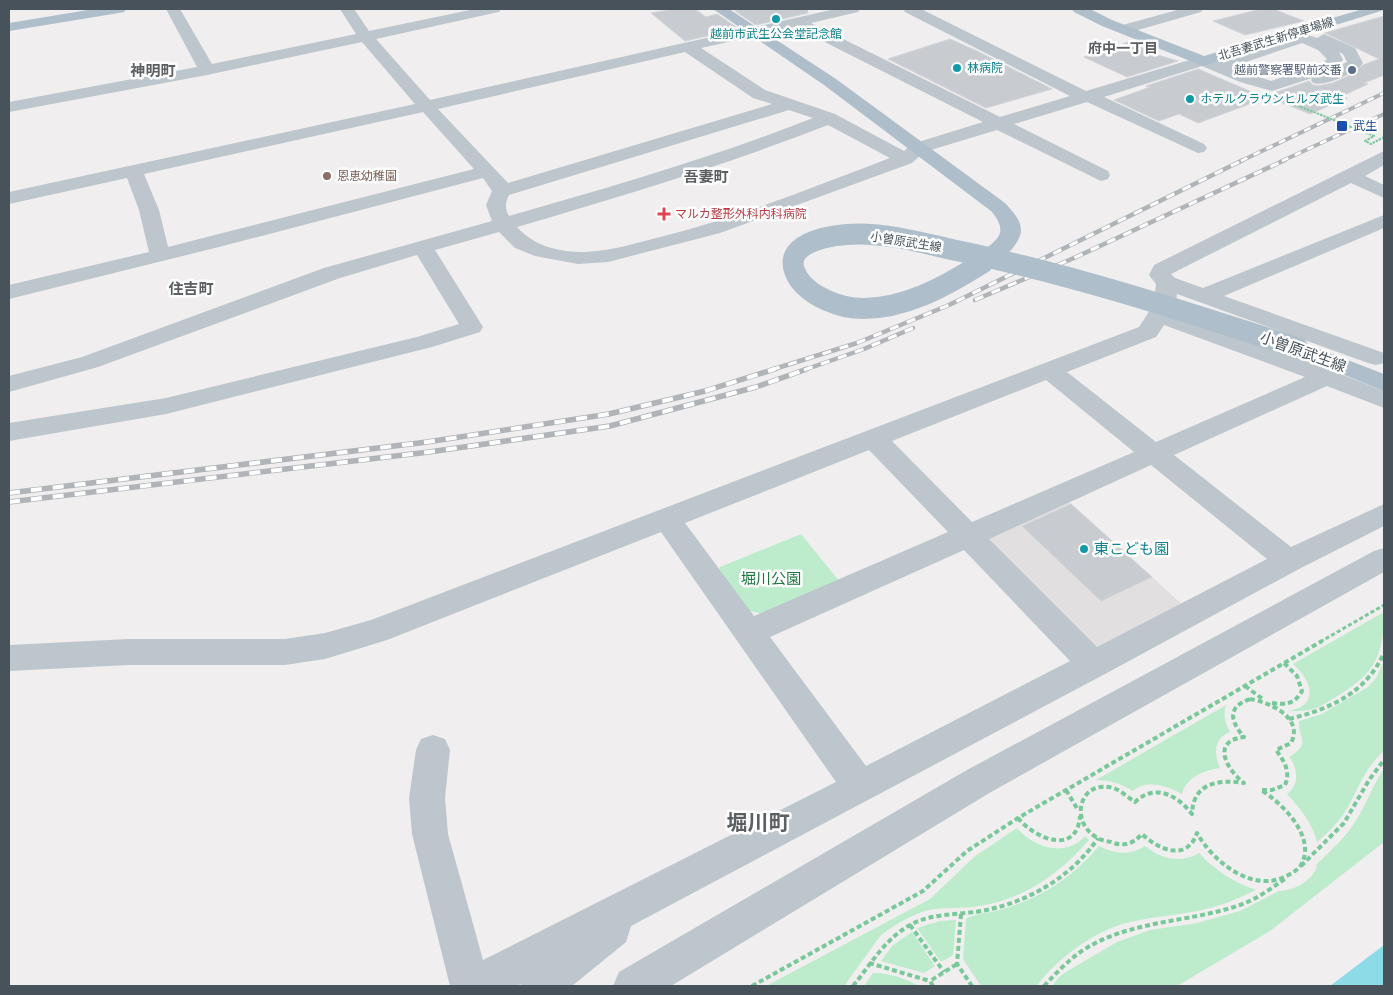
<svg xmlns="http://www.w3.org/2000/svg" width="1393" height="995" font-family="'Fira Sans Condensed','Noto Sans JP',sans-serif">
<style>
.education{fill:#e1dfdf}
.green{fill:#bdeccc}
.water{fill:#8cdce7}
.building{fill:#c8cbd0;stroke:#d2d4d9}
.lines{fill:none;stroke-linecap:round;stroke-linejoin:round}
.path-far1{stroke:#77c99a;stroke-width:3;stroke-dasharray:4 2.5;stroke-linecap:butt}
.path{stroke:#77c99a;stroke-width:4;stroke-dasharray:5 3;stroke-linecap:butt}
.minor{fill:#bcc6cc;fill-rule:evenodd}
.major{fill:#aebfcb;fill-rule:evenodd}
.rail-far2-casing{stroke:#b0b4b8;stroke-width:4}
.rail-far1-casing{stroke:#b0b4b8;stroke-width:4.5}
.rail-casing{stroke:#b0b4b8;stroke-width:5.5}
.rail-far2{stroke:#fff;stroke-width:2.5;stroke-dasharray:7;stroke-linecap:butt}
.rail-far1{stroke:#fff;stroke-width:3;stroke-dasharray:9;stroke-linecap:butt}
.rail{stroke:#fff;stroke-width:4;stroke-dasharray:11;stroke-linecap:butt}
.path-bridge{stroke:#77c99a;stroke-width:2;stroke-dasharray:2.5 1;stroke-linecap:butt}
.major-bridge{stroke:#aebfcb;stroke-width:21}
.culture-dot{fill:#0f9aa8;stroke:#fff;stroke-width:2}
.service-dot{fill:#5c6f8a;stroke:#fff;stroke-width:2}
.transit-dot{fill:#1a4fb4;stroke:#fff;stroke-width:2}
.education-dot{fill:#8d6e63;stroke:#fff;stroke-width:2}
.health-dot{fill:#e0444e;stroke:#fff;stroke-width:2}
.labels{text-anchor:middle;stroke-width:5;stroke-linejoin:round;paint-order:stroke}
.far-culture-label{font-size:12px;fill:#0d838f;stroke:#fff;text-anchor:start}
.far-street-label{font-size:12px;fill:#47525a;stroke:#fff}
.far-service-label{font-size:12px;fill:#4e5e75;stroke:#fff;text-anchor:end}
.far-transit-label{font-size:12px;fill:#164399;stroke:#fff;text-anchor:start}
.far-education-label{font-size:12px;fill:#785e54;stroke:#fff;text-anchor:start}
.far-health-label{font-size:12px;fill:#be3a42;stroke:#fff;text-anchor:start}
.far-neighbourhood-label{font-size:14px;font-weight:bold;fill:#5b5f62;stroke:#fff}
.far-quarter-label{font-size:15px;font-weight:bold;fill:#5b5f62;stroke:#fff}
.street-label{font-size:15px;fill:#47525a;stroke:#fff}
.culture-label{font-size:15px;fill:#0d838f;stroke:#fff;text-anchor:start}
.park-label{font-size:15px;fill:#1b7841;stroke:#fff}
.near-quarter-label{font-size:21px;font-weight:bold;fill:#5b5f62;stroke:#fff}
</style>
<rect width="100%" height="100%" fill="#f0eeee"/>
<path class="education" d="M1067,500l117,106 -81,46 -16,-5 -105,-110z"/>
<g class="green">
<path d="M801,534l39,48 -76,32 -19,-4 -26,-38 1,-5z"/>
<path d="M1384,612c0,43 -9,61 -45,83 -20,13 -27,17 -51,16 32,-5 24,-31 5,-47z"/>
<path d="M1384,661v90c-19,17 -24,34 -36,56 -8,14 -19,25 -31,35 -5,-19 -16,-33 -30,-48 13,-9 11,-26 2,-37 23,-14 9,-19 10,-36l23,-7 46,-27 8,-9z"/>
<path d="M1226,705c-3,10 -1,18 4,27 -17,6 -16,23 -10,36 -15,2 -34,9 -38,26 -14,-8 -35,-15 -49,-3 -12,-7 -22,-11 -37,-11z"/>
<path d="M1384,768v74l-114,89 -93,55h-125l8,-10 11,-7 46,-27 33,-12 47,-7 43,-12 39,-20c14,0 31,-9 37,-22 2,-6 -2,-2 3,-7 13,-13 26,-24 36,-40 11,-17 18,-37 29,-54z"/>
<path d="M1017,828c17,20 49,30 68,8l4,4c-28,33 -66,60 -110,66 -16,3 -34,1 -50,4 -17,4 -34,15 -48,25l-37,51h-78l164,-87 44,-42z"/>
<path d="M1099,846c16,8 30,10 46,0 16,13 36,18 54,7 17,18 34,29 57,37 -15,7 -30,14 -46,18 -26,7 -54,8 -80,14 -33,7 -74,37 -93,64h-56l-18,-27 3,-40c9,-6 26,-6 37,-10 38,-11 70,-32 96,-63z"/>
<path d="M956,920l-3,35 -12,7 -24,-34 23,-7z"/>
<path d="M912,932l23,34 -11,7 -43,-12 11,-15z"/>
<path d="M873,973c14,-1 34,6 46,13h-55z"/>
</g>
<path class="water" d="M1384,945v41h-54z"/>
<g class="building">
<path d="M674,9h21l11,8 11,-3 22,15 -54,12 -34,-28z"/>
<path d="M743,9h64l1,4 -52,12 -21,-14z"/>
<path d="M1261,9h12l31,12 -59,14 -32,-14z"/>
<path d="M1384,16v59l-20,8 4,1 -26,12 5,2 -37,16 -45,-18 44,-15 4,4 5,1 15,-3 15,-7 15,-11 16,-6 -54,-26z"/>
<path d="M950,39l27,12 75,38 -66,19 -98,-49z"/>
<path d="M1128,42l33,14 17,5 -51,16 -43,-20z"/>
<path d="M1198,69l68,29 -68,25 -19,-9 -20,7 -45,-21 36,-13 -4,-1z"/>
<path d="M1071,504l81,73 -51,24 -79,-75z"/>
</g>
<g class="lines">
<path class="path-far1" d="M1320,642l64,-37"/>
<g class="path">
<path d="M1245,686l19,14"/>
<path d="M1250,699c20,3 54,19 41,44l-15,7c8,11 15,21 9,35l-13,5h-11c21,13 56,47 40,75 -4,6 -12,10 -19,13 -33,13 -70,-18 -85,-45 -10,29 -38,17 -55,1 -9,10 -19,13 -31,8 -5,-1 -11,-2 -15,-5 -28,-17 -15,-61 20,-48 6,3 13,9 19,13 20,-19 42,-7 57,12 1,-31 26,-35 52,-31 -17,-13 -34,-42 0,-46 -14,-16 -17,-30 6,-38z"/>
<path d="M1272,703c13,2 23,1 30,-12l-5,-15 -13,-13"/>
<path d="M1289,719c41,-10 77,-26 95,-66"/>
<path d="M1066,790l12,20"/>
<path d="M1018,818c17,21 59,38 62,-2"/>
<path d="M1301,866l43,-43 25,-43 15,-20"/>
<path d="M961,914l-4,50 15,22"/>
<path d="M910,925l34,47"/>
<path d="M869,963l61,18"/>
<path d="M752,986l171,-95 44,-40 51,-33 304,-177"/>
<path d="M853,986c18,-22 32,-47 57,-61 22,-12 47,-10 71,-14 46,-8 91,-34 117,-73"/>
<path d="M933,986l-3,-5 27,-17"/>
<path d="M1044,986c14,-15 28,-30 46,-40 46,-26 101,-24 150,-41 17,-6 32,-17 46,-27"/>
</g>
<g class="minor">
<path d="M166,9h14l32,55 144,-30 -16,-25h14l15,22 106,-22h26l-2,3 -5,1 -118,26 54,61 405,-91h25l-2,3 -47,11 189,94 70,-21 -165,-84 -2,-3h18l165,82 117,-35 16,6 68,-24 -4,-4 3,-3 5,-2 26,9 7,-4 31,14 8,15c-7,10 -38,24 -50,20l-2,-3 1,-2 -40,13 -32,-9 -38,-16 -98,31 100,47 3,4 -3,4 -6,1 -111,-51 -73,22 94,47 2,4 -2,4 -7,2 -104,-51 -73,22 -12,11 -192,70 -112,29 -30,2 -43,-8 -20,-8 -16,-16 -64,18 48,77 -3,5 -48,15 -266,67 -157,27v-18l157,-25 251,-61 42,-13 -42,-69 -77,23 -242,89 -89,25v-16l73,-19 242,-89 168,-47 -6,-16 6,-14 -9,-13 -260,68 -214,53v-14l140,-33 -10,-42 -12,-32 -118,26v-12l406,-88 -53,-62 -155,33 -198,37v-10l188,-35zM795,27l188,95 -71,22 -8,7 -69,-37 -70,-24 -64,-42zM1302,43l16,7 9,9 -8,6 -48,16 -40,-14zM685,52l68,46 19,6 -264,79 -70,-74zM1339,52l4,2 4,8 -12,6 8,-8zM789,110l24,8c-99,39 -202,69 -304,98 -4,-7 -4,-13 0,-21zM423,112l51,57 -306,78 -9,-37 -15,-36zM828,125l62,33c-77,29 -154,61 -234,80 -22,6 -47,13 -71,14 -26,0 -50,-5 -68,-25 105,-31 209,-62 311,-102z"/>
<path d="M1181,9h22l-2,3 -77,22 -5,-2 -3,-3 3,-3z"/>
<path d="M1384,151v14l-19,11 19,9v13l-33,-15 -180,91 4,4 28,10 181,-73v13l-160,68 160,57v10l-8,2 -8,-2 -191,-69 -1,10 -5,8 97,34 116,45v17l-57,-22 -153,69 117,92 93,-43v22l-85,43 -194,105 -474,252 -5,16 -54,44h-52l1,-2 -5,2h-66l-38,-152 -3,-36 7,-48 5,-11 12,-4 12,4 5,11 -5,48 3,36 35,126 353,-178 -175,-250 -274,108 -62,19 -40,6h-156l-120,6v-26l120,-6h156l40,-6 46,-13 768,-293 15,-23 2,-20 -7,-9 5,-10zM1164,325l141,52 -149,65 -89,-70 89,-35zM1046,380l88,72 -162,70 -80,-81zM869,450l79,82 -194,84 -69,-93zM1151,465l116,94 -170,88 -108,-108zM964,550l106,111 -204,105 -96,-129z"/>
<path d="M1384,548v24l-393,220 -320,194h-58l6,-14 348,-202 407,-219z"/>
</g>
<g class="major">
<path d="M94,9h32l-2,3 -5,1 -110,18v-8z"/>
<path d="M713,9h16l107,70 169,124c6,7 16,16 16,27 0,13 -18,30 -29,36 -5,3 -10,2 -16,1l-3,-5c14,-20 42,-23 18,-51l-167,-126z"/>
<path d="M1072,9h18l22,11 92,36 159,-47h21v1l-181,56 -101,-40 -28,-14z"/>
<path d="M1298,341l86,33v17l-94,-38 -4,-5 4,-5z"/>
</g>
<defs>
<g id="rail-far2">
<path d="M1241,161l143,-68"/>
<path d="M1282,161l102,-47"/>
</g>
<g id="rail-far1">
<path d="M975,300l99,-42 211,-98"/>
<path d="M771,370l86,-27 92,-38 294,-145"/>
<path d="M804,370l60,-21 49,-21"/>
</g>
<g id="rail">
<path d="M9,493l418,-51 182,-28 96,-23 70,-22"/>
<path d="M9,502l420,-50 181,-26 146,-39 51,-18"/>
</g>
</defs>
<use href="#rail-far2" class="rail-far2-casing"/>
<use href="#rail-far1" class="rail-far1-casing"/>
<use href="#rail" class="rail-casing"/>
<use href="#rail-far2" class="rail-far2"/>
<use href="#rail-far1" class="rail-far1"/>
<use href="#rail" class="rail"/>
<path class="path-bridge" d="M1281,99l93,37 -9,5 6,3 13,-7"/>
<path class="major-bridge" d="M984,262c-38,24 -83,50 -130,46 -12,-1 -25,-6 -36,-12 -10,-6 -19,-13 -23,-24 -13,-32 43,-38 64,-38 34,0 67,10 100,17 115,24 228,61 339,97"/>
</g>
<g class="culture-dot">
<circle cx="776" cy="19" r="5"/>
<circle cx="957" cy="68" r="5"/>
<circle cx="1190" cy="99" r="5"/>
<circle cx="1084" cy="549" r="5"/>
</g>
<circle class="service-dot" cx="1352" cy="70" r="5"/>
<rect class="transit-dot" x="1336" y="120" width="12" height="12" rx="2.5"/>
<circle class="education-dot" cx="327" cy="176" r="5"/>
<path class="health-dot" d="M661.5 206.5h5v5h5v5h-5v5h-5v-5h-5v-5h5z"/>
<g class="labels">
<g class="far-culture-label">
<text x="776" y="38" text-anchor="middle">越前市武生公会堂記念館</text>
<text x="967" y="72">林病院</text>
<text x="1200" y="103">ホテルクラウンヒルズ武生</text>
</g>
<g class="far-street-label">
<text transform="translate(1276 39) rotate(-17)" y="4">北吾妻武生新停車場線</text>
<text transform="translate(906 242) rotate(9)" y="4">小曽原武生線</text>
</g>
<g class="far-service-label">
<text x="1342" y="74">越前警察署駅前交番</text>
</g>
<g class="far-transit-label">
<text x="1353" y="130">武生</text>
</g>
<g class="far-education-label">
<text x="337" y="180">恩恵幼稚園</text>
</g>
<g class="far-health-label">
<text x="675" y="218">マルカ整形外科内科病院</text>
</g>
<g class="far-neighbourhood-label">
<text x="1123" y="53">府中一丁目</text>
</g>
<g class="far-quarter-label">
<text x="153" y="76">神明町</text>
<text x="706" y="182">吾妻町</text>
<text x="191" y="294">住吉町</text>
</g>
<g class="street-label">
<text transform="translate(1303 352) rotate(20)" y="5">小曽原武生線</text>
</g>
<g class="culture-label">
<text x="1094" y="554">東こども園</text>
</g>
<g class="park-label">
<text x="771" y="584">堀川公園</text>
</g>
<g class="near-quarter-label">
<text x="758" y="830">堀川町</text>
</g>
</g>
<rect width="1393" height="995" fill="none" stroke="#47525a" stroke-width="20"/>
</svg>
